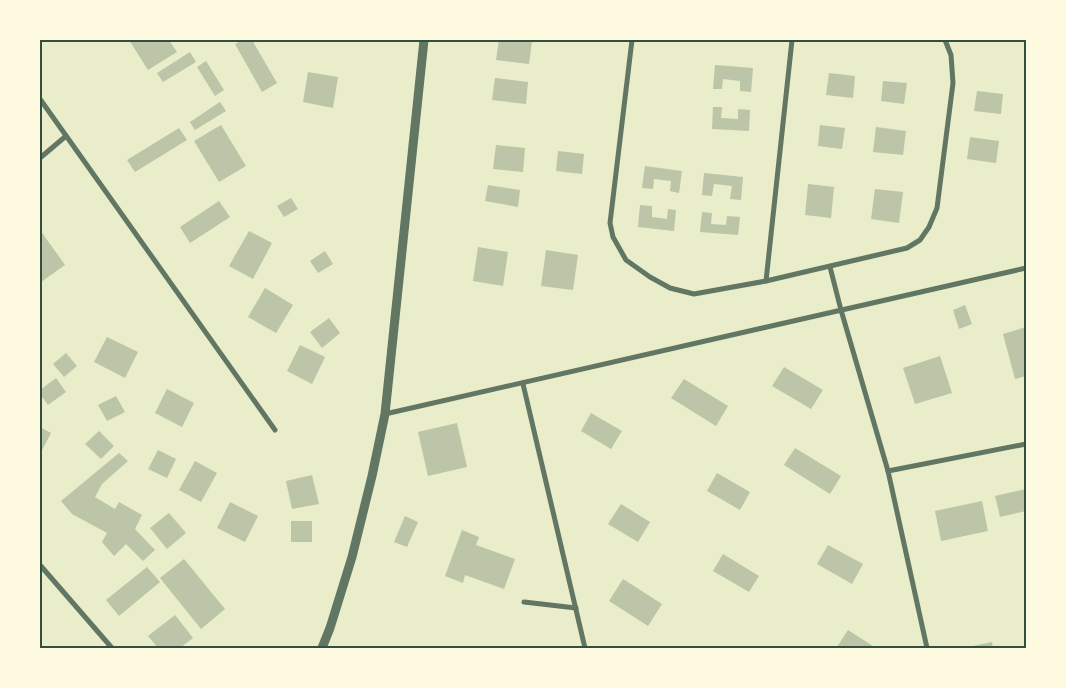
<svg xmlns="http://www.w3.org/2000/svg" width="1066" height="688" font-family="'Space Grotesk',sans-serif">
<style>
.building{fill:#bcc5a7}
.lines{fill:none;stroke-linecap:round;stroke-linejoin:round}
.minor{stroke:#617663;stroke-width:5}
.tertiary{stroke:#617663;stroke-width:9}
.neatline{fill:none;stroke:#344e41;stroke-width:2}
</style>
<rect width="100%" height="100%" fill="#e9edc9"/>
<g class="building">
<path d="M129,40h40l8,12 -29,18z"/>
<path d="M243,40h9l25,43 -15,9 -27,-48z"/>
<path d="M499,40l33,1 -3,23 -33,-4z"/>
<path d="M190,52l6,10 -33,20 -6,-9z"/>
<path d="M206,61l18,29 -9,6 -18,-29z"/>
<path d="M715,65l38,3 -2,24 -11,-1v-10l-17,-2 -1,10h-9z"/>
<path d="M308,72l30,5 -5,31 -30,-6z"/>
<path d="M829,73l26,3 -2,22 -27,-3z"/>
<path d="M495,78l33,4 -2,22 -34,-4z"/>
<path d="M883,81l24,2 -3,21 -23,-3z"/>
<path d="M977,91l26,3 -2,20 -27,-3z"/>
<path d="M220,102l6,9 -31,19 -5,-8z"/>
<path d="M713,107h9l-1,11 17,1v-10l12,1 -1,21 -37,-2z"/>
<path d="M221,125l25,41 -27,16 -25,-41z"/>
<path d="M820,125l25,3 -3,21 -24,-3z"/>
<path d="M876,127l30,4 -3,24 -30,-3z"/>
<path d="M179,128l8,12 -52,32 -8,-12z"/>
<path d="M970,137l29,4 -3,22 -29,-4z"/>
<path d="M496,145l29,3 -2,24 -30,-3z"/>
<path d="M558,151l26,3 -2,20 -26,-3z"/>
<path d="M645,166l37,5 -3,22 -9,-2 1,-10 -17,-2 -1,10 -11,-1z"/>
<path d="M704,173l39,4 -2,23 -11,-1 2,-13 -18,-2 -2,12 -10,-1z"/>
<path d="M808,184l26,3 -3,31 -26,-3z"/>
<path d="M488,185l32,5 -2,17 -33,-6z"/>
<path d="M875,189l28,3 -4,31 -28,-4z"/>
<path d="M291,198l7,11 -14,8 -7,-11z"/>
<path d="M219,201l11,16 -40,26 -10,-16z"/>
<path d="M640,205l12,1v11l15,2 1,-10 8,1 -2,21 -36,-4z"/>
<path d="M702,212l10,1 -1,11 15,1 1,-9 13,1 -2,18 -38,-3z"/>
<path d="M40,230l25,35 -24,17 -1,-2z"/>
<path d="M249,231l23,12 -19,36 -24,-13z"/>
<path d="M478,247l30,5 -5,34 -30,-5z"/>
<path d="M546,250l32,5 -5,35 -32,-4z"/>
<path d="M325,251l8,13 -15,9 -8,-12z"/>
<path d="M265,288l28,17 -17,28 -28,-16z"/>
<path d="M965,305l7,19 -13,5 -6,-19z"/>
<path d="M329,318l11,15 -18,15 -12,-16z"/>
<path d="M1026,327v49l-11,3 -12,-45z"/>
<path d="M107,337l31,15 -13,26 -31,-16z"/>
<path d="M300,345l25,12 -13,27 -25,-13z"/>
<path d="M66,353l11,13 -13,11 -11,-13z"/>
<path d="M940,356l12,37 -37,11 -12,-36z"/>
<path d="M784,367l39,23 -12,19 -39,-23z"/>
<path d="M56,378l10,14 -18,13 -8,-11v-4z"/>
<path d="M684,379l44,27 -12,20 -45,-28z"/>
<path d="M167,389l27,14 -12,24 -27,-14z"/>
<path d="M116,396l9,16 -18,9 -9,-16z"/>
<path d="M591,413l31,18 -11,18 -30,-18z"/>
<path d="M457,423l10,44 -39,9 -10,-44z"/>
<path d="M40,427l11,6 -11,21z"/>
<path d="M99,431l15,15 -13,13 -16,-15z"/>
<path d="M795,448l46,28 -11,18 -46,-29z"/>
<path d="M158,450l18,9 -9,19 -19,-9z"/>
<path d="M119,453l9,8 -26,23 -7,13 20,12 4,-7 23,13 -7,14 20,21 -12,11 -17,-17 -12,12 -12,-14 5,-9 -35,-19 -11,-13z"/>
<path d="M195,461l22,12 -16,29 -22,-12z"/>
<path d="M717,473l33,19 -10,18 -33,-19z"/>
<path d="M312,475l7,29 -27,5 -6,-28z"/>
<path d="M1026,489v22l-26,6 -5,-21z"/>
<path d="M982,501l6,30 -47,10 -6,-30z"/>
<path d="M230,502l28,14 -13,26 -28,-14z"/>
<path d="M621,504l29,18 -12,20 -30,-18z"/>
<path d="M169,513l17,20 -19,16 -17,-21z"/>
<path d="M405,516l13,6 -11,25 -13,-5z"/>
<rect x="291" y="521" width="21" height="21"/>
<path d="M462,530l17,7 -3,8 39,14 -11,30 -39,-14 -2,8 -18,-7z"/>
<path d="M828,545l35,19 -11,20 -35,-20z"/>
<path d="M723,554l36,22 -10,16 -36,-21z"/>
<path d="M184,559l41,50 -24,20 -41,-51z"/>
<path d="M147,567l13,15 -41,34 -13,-16z"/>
<path d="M623,579l39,25 -14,22 -39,-25z"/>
<path d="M175,615l18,23 -13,10h-22l-10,-12z"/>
<path d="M848,630l28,18h-37l-2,-1z"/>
<path d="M992,642l1,6h-25v-1z"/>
</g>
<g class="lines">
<g class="minor">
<path d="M632,40l-22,183 3,14 13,23 24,17 20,11 24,6 72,-13 141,-33 13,-8 9,-13 8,-19 16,-125 -2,-28 -6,-15"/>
<path d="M40,99l235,331"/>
<path d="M40,158l26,-22"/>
<path d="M830,267l11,43 47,161 39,177"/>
<path d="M766,281l26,-241"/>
<path d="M523,384l62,264"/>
<path d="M385,414l641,-146"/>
<path d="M888,471l138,-27"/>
<path d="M40,565l72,83"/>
<path d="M524,602l52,6"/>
</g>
<path class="tertiary" d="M322,648l8,-20 22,-71 20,-81 13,-62 39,-374"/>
</g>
<rect width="1066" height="688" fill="none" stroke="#fefae0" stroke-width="82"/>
<rect x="41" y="41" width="984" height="606" class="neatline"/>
</svg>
